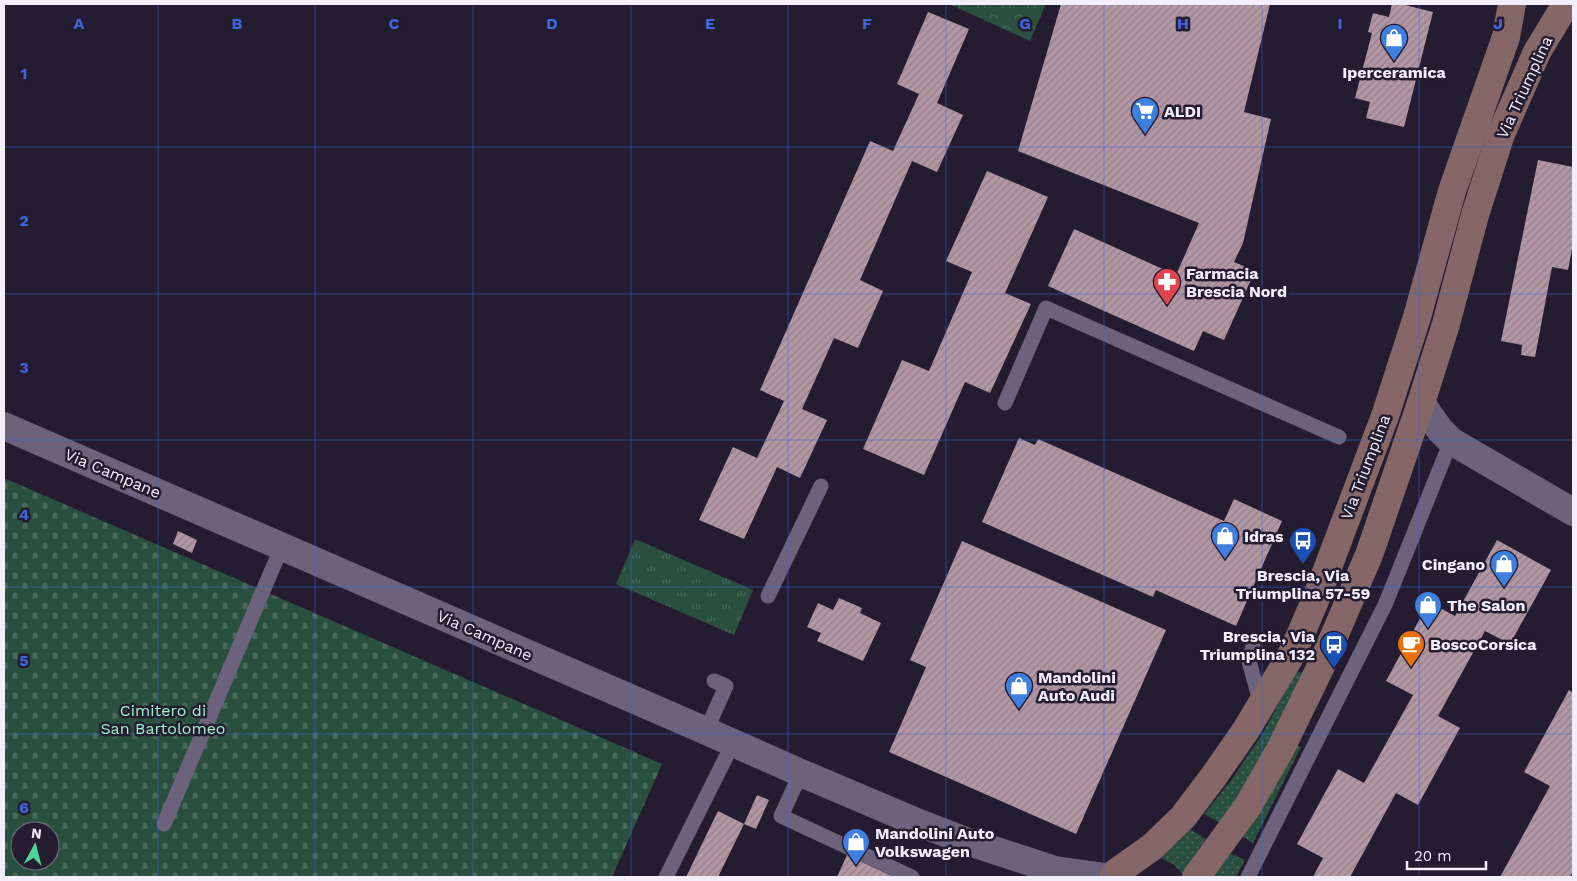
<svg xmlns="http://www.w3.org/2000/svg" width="1577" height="881" font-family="'Work Sans',sans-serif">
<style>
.grass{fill:url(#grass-tufts)}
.cemetery{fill:url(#cemetery-stones);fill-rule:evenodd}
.park{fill:url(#park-crowns)}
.garden{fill:url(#garden-dots)}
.building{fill:url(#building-hatch)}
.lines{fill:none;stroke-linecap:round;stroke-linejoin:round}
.service{stroke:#6c627b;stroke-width:15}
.minor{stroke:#6c627b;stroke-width:28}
.secondary{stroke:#856767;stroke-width:28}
.grid{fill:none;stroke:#3d66dd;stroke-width:1;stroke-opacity:0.55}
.labels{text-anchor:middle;stroke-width:5;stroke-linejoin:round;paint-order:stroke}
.poi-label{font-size:16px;font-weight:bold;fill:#f3eefc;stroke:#241c30;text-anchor:start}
.street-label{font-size:16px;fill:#f3eefc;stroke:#241c30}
.park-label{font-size:16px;fill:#9cf3cb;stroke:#241c30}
.grid-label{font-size:16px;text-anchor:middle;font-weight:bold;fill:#3d66dd;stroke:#241c30;stroke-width:5;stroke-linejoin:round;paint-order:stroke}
</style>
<defs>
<pattern id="grass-tufts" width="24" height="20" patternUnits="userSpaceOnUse" patternTransform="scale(1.25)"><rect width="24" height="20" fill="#29503e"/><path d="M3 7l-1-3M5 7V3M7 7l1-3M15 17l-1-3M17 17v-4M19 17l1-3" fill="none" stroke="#486a5b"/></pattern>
<pattern id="cemetery-stones" width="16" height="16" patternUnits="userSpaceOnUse" patternTransform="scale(1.25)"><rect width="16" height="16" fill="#29503e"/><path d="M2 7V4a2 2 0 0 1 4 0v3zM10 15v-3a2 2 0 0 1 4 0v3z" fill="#486a5b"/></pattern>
<pattern id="park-crowns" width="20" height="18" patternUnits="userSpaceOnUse" patternTransform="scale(1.25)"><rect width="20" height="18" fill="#29503e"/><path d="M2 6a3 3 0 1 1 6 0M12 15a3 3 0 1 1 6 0" fill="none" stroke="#486a5b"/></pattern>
<pattern id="garden-dots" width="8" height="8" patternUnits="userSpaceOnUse" patternTransform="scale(1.25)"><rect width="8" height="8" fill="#29503e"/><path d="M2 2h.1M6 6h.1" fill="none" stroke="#486a5b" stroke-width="1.8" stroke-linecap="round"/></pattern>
<pattern id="building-hatch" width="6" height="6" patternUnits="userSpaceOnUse" patternTransform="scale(1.25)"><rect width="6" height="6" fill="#b396a4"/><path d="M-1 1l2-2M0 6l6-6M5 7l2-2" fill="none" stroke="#937e8a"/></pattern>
</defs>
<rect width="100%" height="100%" fill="#241c30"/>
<path class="grass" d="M635,539l118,51 -19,45 -118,-51z"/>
<path class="cemetery" d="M4,478l658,286 -50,113h-608zM20,831h30v30h-30z"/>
<path class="park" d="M949,4h97l-16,37z"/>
<g class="garden">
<path d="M1296,671l6,2 -49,102 -33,48 -16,-9 26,-32 33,-49z"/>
<path d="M1295,745l6,2 -48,96 -12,-7c24,-26 38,-59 54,-91z"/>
<path d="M1190,829l16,10 -24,34 -9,-9 -14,-7 19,-15z"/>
<path d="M1227,852l18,8 -9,17h-24z"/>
</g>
<g class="building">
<path d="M1061,4h209l-26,108 27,7 -28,124 -9,19 21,9 -31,69 -21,-9 -9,20 -146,-65 26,-57 102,46 23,-52 -181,-72z"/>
<path d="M1392,4h9l32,8 -29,115 -38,-9 4,-16 -15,-4 17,-65 -4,-1 5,-19 16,4z"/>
<path d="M928,12l41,17 -32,74 26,12 -26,57 -25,-11 -52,119 23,11 -25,57 -24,-10 -32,71 25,11 -27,58 -23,-11 -33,72 -45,-19 34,-73 24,11 27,-57 -24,-11 110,-249 23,10 26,-57 -22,-10z"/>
<path d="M1538,160l35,7v77l-5,26 -16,-3 -17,90 -14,-2 1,-10 -21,-4z"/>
<path d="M987,171l61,26 -43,96 26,11 -41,89 -25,-11 -41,93 -61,-26 39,-89 27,11 43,-99 -26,-11z"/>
<path d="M1019,438l16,7 3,-6 186,82 10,-22 48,22 -46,105 -80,-36 -3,7 -171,-75z"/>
<path d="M178,531l19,9 -5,13 -19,-9z"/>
<path d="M1497,540l54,30 -41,74 -25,-13 -47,85 22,12 -42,77 -22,-12 -46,84h-37l10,-19 -26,-14 41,-75 26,14 49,-88 -27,-14 43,-79 26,14z"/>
<path d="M962,541l204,89 -90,204 -187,-82 37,-85 -16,-7z"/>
<path d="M839,598l23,10 -2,5 21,10 -18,38 -46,-20 4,-8 -14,-6 11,-24 15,7z"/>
<path d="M1569,690l4,3v179l-3,5h-70l50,-91 -26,-14z"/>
<path d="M757,795l12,5 -13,29 -12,-5z"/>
<path d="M718,811l26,13 -26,53h-32z"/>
<path d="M847,855l47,22h-57z"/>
</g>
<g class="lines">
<g class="service">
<path d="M1005,403l41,-95 293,129"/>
<path d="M768,596l53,-110"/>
<path d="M1253,646l-4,15 12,44"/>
<path d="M706,731l20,-45 -12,-5"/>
<path d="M801,773l-20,43 131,61"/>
<path d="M164,824l118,-278"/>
<path d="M666,877l67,-134"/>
<path d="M1248,877l137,-272 66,-164"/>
</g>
<g class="minor">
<path d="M1421,403l19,27 11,11 122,71"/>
<path d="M4,426l693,301 104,46 113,48 52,20 89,29 50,7"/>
</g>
<g class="secondary">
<path d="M1114,874l38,-27 31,-30 31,-41 32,-46 48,-80 25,-59 66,-175 32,-99 35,-126 54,-154 6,-33"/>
<path d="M1196,877l52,-71 33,-58 41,-84 47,-109 52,-152 25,-79 29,-109 26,-81 36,-82 29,-48"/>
</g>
</g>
<path class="grid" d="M158,4v873M315,4v873M473,4v873M631,4v873M788,4v873M946,4v873M1104,4v873M1262,4v873M1419,4v873M4,147h1569M4,294h1569M4,440h1569M4,587h1569M4,734h1569"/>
<defs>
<symbol id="shop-pin" viewBox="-11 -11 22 30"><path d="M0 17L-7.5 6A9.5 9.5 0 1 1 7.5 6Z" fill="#3f7fe0" stroke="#241c30"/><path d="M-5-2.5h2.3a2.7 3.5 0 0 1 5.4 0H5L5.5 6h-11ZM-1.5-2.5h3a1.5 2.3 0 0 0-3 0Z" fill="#fff"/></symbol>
<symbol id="supermarket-pin" viewBox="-11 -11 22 30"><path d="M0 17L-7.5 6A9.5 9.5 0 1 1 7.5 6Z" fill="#3f7fe0" stroke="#241c30"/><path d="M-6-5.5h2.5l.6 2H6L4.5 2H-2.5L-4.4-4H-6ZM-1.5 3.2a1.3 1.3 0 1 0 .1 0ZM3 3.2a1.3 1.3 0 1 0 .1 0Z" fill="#fff"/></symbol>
<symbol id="pharmacy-pin" viewBox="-11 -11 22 30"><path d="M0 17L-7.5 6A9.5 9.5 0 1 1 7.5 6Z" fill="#e0444e" stroke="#241c30"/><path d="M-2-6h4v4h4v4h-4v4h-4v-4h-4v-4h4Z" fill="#fff"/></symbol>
<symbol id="bus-pin" viewBox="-11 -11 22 30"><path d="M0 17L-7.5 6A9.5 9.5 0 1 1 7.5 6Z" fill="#1a4fb4" stroke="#241c30"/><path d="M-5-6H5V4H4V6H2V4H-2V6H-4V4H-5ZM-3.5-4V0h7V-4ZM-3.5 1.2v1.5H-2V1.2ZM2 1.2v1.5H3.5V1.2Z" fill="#fff"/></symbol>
<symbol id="cafe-pin" viewBox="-11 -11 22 30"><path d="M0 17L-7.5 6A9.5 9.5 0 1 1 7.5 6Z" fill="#e8710a" stroke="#241c30"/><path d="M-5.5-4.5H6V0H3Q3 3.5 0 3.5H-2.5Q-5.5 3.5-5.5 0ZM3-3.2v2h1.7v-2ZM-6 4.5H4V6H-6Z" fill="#fff"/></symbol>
</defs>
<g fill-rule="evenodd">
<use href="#shop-pin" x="1378" y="22" width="32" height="43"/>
<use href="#supermarket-pin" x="1129" y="95" width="32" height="43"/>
<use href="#pharmacy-pin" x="1151" y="266" width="32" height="43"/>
<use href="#shop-pin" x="1209" y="520" width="32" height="43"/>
<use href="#bus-pin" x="1287" y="525" width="32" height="43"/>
<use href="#shop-pin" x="1488" y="548" width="32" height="43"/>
<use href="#shop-pin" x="1412" y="589" width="32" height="43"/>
<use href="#cafe-pin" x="1395" y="628" width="32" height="43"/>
<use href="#bus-pin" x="1318" y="629" width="32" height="43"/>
<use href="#shop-pin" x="1003" y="670" width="32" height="43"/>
<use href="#shop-pin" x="840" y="826" width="32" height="43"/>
</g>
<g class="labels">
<g class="poi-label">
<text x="1394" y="78" text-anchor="middle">Iperceramica</text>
<text x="1164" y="117">ALDI</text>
<text x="1186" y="279">Farmacia<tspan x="1186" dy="18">Brescia Nord</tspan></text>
<text x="1244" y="542">Idras</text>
<text x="1485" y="570" text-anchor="end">Cingano</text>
<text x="1303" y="581" text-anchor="middle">Brescia, Via<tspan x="1303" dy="18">Triumplina 57-59</tspan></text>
<text x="1447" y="611">The Salon</text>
<text x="1315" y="642" text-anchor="end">Brescia, Via<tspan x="1315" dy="18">Triumplina 132</tspan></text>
<text x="1430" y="650">BoscoCorsica</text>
<text x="1038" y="683">Mandolini<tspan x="1038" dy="18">Auto Audi</tspan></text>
<text x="875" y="839">Mandolini Auto<tspan x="875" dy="18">Volkswagen</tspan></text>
</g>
<g class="street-label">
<text transform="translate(1524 87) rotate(-65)" y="6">Via Triumplina</text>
<text transform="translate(1365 467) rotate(-69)" y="6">Via Triumplina</text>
<text transform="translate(113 473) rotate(23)" y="6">Via Campane</text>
<text transform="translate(485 635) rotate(24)" y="6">Via Campane</text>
</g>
<g class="park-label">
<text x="163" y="716">Cimitero di<tspan x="163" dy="18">San Bartolomeo</tspan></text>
</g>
</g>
<g class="grid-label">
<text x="79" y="29">A</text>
<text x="237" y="29">B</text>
<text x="394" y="29">C</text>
<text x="552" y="29">D</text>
<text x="710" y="29">E</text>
<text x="867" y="29">F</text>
<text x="1025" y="29">G</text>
<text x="1183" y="29">H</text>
<text x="1340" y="29">I</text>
<text x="1498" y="29">J</text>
<text x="24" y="79">1</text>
<text x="24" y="226">2</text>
<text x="24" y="373">3</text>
<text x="24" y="520">4</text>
<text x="24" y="666">5</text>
<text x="24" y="813">6</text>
</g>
<rect width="1577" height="881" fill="none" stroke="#f3eefc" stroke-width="10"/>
<g transform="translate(35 846) rotate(7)"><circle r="24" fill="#241c30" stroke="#777082"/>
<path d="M0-4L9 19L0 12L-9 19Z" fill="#50d398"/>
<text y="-8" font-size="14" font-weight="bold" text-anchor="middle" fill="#f3eefc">N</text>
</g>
<path d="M1407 861v8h79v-8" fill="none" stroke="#f3eefc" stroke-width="2.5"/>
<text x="1414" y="861" font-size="15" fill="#f3eefc" stroke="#241c30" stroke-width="4" paint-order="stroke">20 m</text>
</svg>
